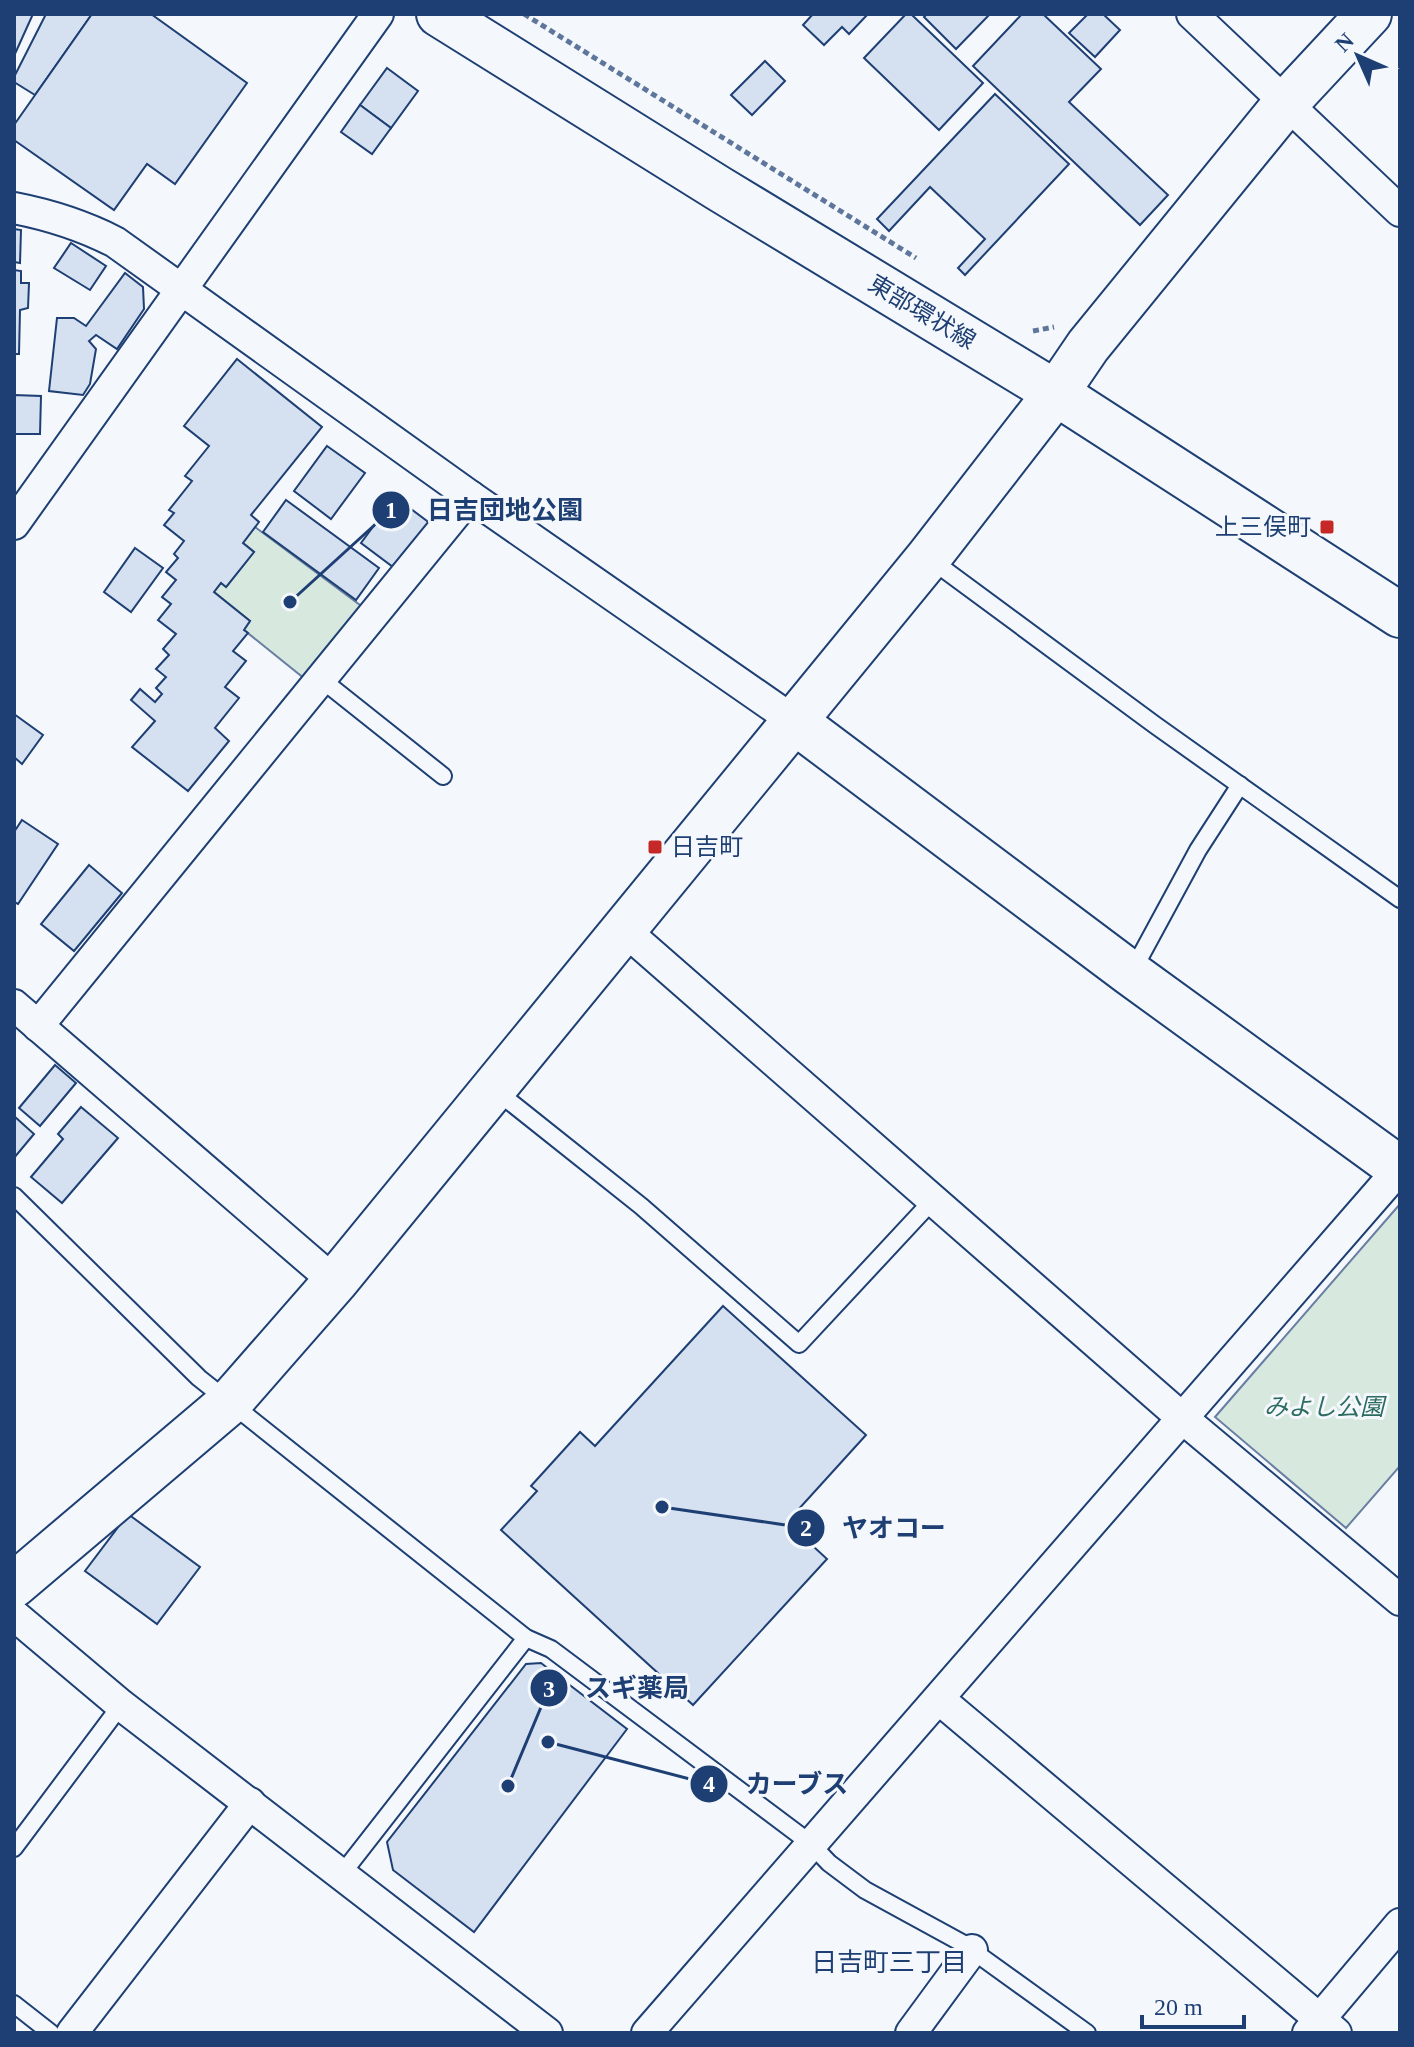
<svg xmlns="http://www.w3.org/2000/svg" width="1414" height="2047" font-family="'Times New Roman','Noto Sans JP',serif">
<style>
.green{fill:#d7e8df;stroke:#687fa3;stroke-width:2}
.building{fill:#d5e0f0;stroke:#1d3f73;stroke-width:2}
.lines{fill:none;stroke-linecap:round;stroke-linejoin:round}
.lane-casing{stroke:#1d3f73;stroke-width:20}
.street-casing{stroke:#1d3f73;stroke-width:34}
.secondary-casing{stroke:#1d3f73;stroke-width:48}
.path{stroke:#5e769c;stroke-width:5;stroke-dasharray:6 4;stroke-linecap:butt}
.lane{stroke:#f4f7fb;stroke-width:16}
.street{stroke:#f4f7fb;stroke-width:30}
.secondary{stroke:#f4f7fb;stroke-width:44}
.poi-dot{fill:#c62828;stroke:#f4f7fb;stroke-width:3}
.labels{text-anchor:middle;stroke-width:6;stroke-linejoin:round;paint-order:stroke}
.street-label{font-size:24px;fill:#1d3f73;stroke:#f4f7fb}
.poi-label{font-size:24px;fill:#1d3f73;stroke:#f4f7fb;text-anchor:end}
.park-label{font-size:24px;font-style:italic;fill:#2c6c60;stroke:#f4f7fb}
.neighbourhood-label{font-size:26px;fill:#1d3f73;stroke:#f4f7fb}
.leader{fill:none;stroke:#1d3f73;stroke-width:3}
.callout-dot{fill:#1d3f73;stroke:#f4f7fb;stroke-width:3}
.mark-label{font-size:24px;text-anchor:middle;font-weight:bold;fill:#fff}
.callout-label{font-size:26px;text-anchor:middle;font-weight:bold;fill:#1d3f73;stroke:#f4f7fb;stroke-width:6;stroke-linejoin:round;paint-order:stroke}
</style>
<rect width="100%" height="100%" fill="#f4f7fb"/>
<g class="green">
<path d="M255,527l113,84 -58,72 -66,-53 6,-9 -36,-29 7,-9 6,3 27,-34 -11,-9z"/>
<path d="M1400,1204v262l-54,62 -131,-111z"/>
</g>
<g class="building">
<path d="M14,14h19l-19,42z"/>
<path d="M46,14h46l-57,81 -21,-13v-5z"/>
<path d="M92,14h59l96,69 -72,101 -28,-20 -33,46 -100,-70v-15z"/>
<path d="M813,14h55l-19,20 -7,-7 -18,18 -21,-20z"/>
<path d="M906,14h5l72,69 -44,47 -75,-72z"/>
<path d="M927,14h63l-34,35 -32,-32z"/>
<path d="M1022,14h21l58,55 -32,33 99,93 -28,30 -167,-159z"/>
<path d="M1088,14h15l17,16 -25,27 -26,-24z"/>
<path d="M765,61l20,20 -33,34 -21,-20z"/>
<path d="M387,68l31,23 -27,37 -31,-23z"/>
<path d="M995,94l74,70 -104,111 -7,-7 27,-29 -55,-52 -41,44 -12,-12z"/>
<path d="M360,105l31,23 -19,26 -31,-22z"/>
<path d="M14,229l7,1 -1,33 -6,-1z"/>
<path d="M71,243l35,23 -16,24 -36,-22z"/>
<path d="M14,270l7,1v12h8l-1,25 -8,2 -1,44h-5z"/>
<path d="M125,273l18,14 1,22 -27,40 -21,-14 -7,6 7,8 -6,35 -7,11 -34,-4 8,-73h17l12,8z"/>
<path d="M237,359l85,68 -71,88 8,7 -16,21 11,9 -28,35 -5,-4 -7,9 36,29 -6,9 4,3 -15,18 13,10 -21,26 14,11 -24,30 14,13 -41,50 -56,-44 23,-26 -24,-21 9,-11 15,13 7,-8 -6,-6 10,-11 -10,-8 13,-14 -6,-6 13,-15 -18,-14 13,-16 -9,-7 14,-17 -10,-8 12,-14 -4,-4 10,-13 -20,-16 10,-12 -5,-3 23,-29 -7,-5 24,-30 -25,-20z"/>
<path d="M14,395l27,1 -1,38h-26z"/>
<path d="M327,446l38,27 -34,46 -37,-28z"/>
<path d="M395,497l36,27 -34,46 -36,-27z"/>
<path d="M286,500l93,68 -23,32 -93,-68z"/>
<path d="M135,548l28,20 -32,44 -27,-20z"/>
<path d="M14,714l29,21 -21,29 -8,-7z"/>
<path d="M22,820l36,24 -40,60 -4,-2v-70z"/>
<path d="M89,865l33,28 -48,58 -33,-27z"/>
<path d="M55,1065l21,18 -36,43 -21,-18z"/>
<path d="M81,1107l37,31 -56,65 -31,-26 32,-38 -5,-5z"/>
<path d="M14,1116l20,18 -20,24z"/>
<path d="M723,1306l143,129 -79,87 40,37 -134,146 -192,-175 36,-39 -6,-5 49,-54 15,14z"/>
<path d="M128,1514l72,53 -43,57 -72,-53z"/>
<path d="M541,1663l86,66 -153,203 -81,-62 -6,-28 139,-178z"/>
</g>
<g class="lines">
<defs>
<g id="lane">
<path d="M930,559l225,166 245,174"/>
<path d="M321,679l122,97"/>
<path d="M1133,970l65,-120 42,-65"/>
<path d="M494,1089l147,117 158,138 134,-144"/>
<path d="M14,1196l185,182 327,260 25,11 259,194 19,20 36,27 97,53 125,90"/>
<path d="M14,1848l107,-143"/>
<path d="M341,1875l185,-237"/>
<path d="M14,2004l37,29"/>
</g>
<g id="street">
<path d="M1192,14l208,197"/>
<path d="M14,208c36,7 68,17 101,34l355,254 324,225"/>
<path d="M14,524l364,-510"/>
<path d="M622,928l559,489 219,183"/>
<path d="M14,1005l321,277"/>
<path d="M38,1026l432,-530"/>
<path d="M14,1615l107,90 426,328"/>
<path d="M939,1699l397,334"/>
<path d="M72,2033l178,-230"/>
<path d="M647,2033l753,-865"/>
<path d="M911,2033l61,-83"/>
<path d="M1308,2033l92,-109"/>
</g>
<g id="secondary">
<path d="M439,14l279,174 338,205 344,222"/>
<path d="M794,721l336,252 270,196"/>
<path d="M14,1585l216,-183 105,-120 593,-724 128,-165 32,-47 198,-243 83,-89"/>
</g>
</defs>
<use href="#lane" class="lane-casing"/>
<use href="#street" class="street-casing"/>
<use href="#secondary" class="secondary-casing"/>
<g class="path">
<path d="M524,14l392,244"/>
<path d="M1033,331l21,-4"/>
</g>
<use href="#lane" class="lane"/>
<use href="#street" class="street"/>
<use href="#secondary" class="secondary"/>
</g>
<g class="poi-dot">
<rect x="1319" y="519" width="16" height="16" rx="4"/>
<rect x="647" y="839" width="16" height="16" rx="4"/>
</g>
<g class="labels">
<g class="street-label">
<text transform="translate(922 312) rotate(31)" y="8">東部環状線</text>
</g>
<g class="poi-label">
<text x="1311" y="535">上三俣町</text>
<text x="671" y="855" text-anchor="start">日吉町</text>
</g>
<g class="park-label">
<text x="1324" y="1415">みよし公園</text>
</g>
<g class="neighbourhood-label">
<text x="889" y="1971">日吉町三丁目</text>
</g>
</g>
<path class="leader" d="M290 602L391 510M662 1507L806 1528M508 1786L549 1688M548 1742L709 1784"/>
<g class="callout-dot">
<circle cx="290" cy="602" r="8"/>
<circle cx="662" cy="1507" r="8"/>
<circle cx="508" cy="1786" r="8"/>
<circle cx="548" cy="1742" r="8"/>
<circle cx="391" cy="510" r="20"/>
<circle cx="806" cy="1528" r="20"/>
<circle cx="549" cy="1688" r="20"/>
<circle cx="709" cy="1784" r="20"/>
</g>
<g class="mark-label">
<text x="391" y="518">1</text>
<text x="806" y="1536">2</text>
<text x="549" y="1697">3</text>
<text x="709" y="1792">4</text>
</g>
<g class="callout-label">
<text x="505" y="519">日吉団地公園</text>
<text x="894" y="1537">ヤオコー</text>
<text x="637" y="1697">スギ薬局</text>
<text x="797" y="1793">カーブス</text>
</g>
<rect width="1414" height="2047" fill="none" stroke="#1d3f73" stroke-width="32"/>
<g transform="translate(1358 56) rotate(315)" stroke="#f4f7fb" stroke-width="6" paint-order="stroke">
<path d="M0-6L14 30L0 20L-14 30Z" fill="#1d3f73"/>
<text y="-12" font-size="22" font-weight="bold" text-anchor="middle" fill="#1d3f73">N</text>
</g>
<path d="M1142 2015v12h102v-12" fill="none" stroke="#1d3f73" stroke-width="4"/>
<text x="1154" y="2015" font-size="24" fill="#1d3f73" stroke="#f4f7fb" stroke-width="6" paint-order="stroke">20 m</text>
</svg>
